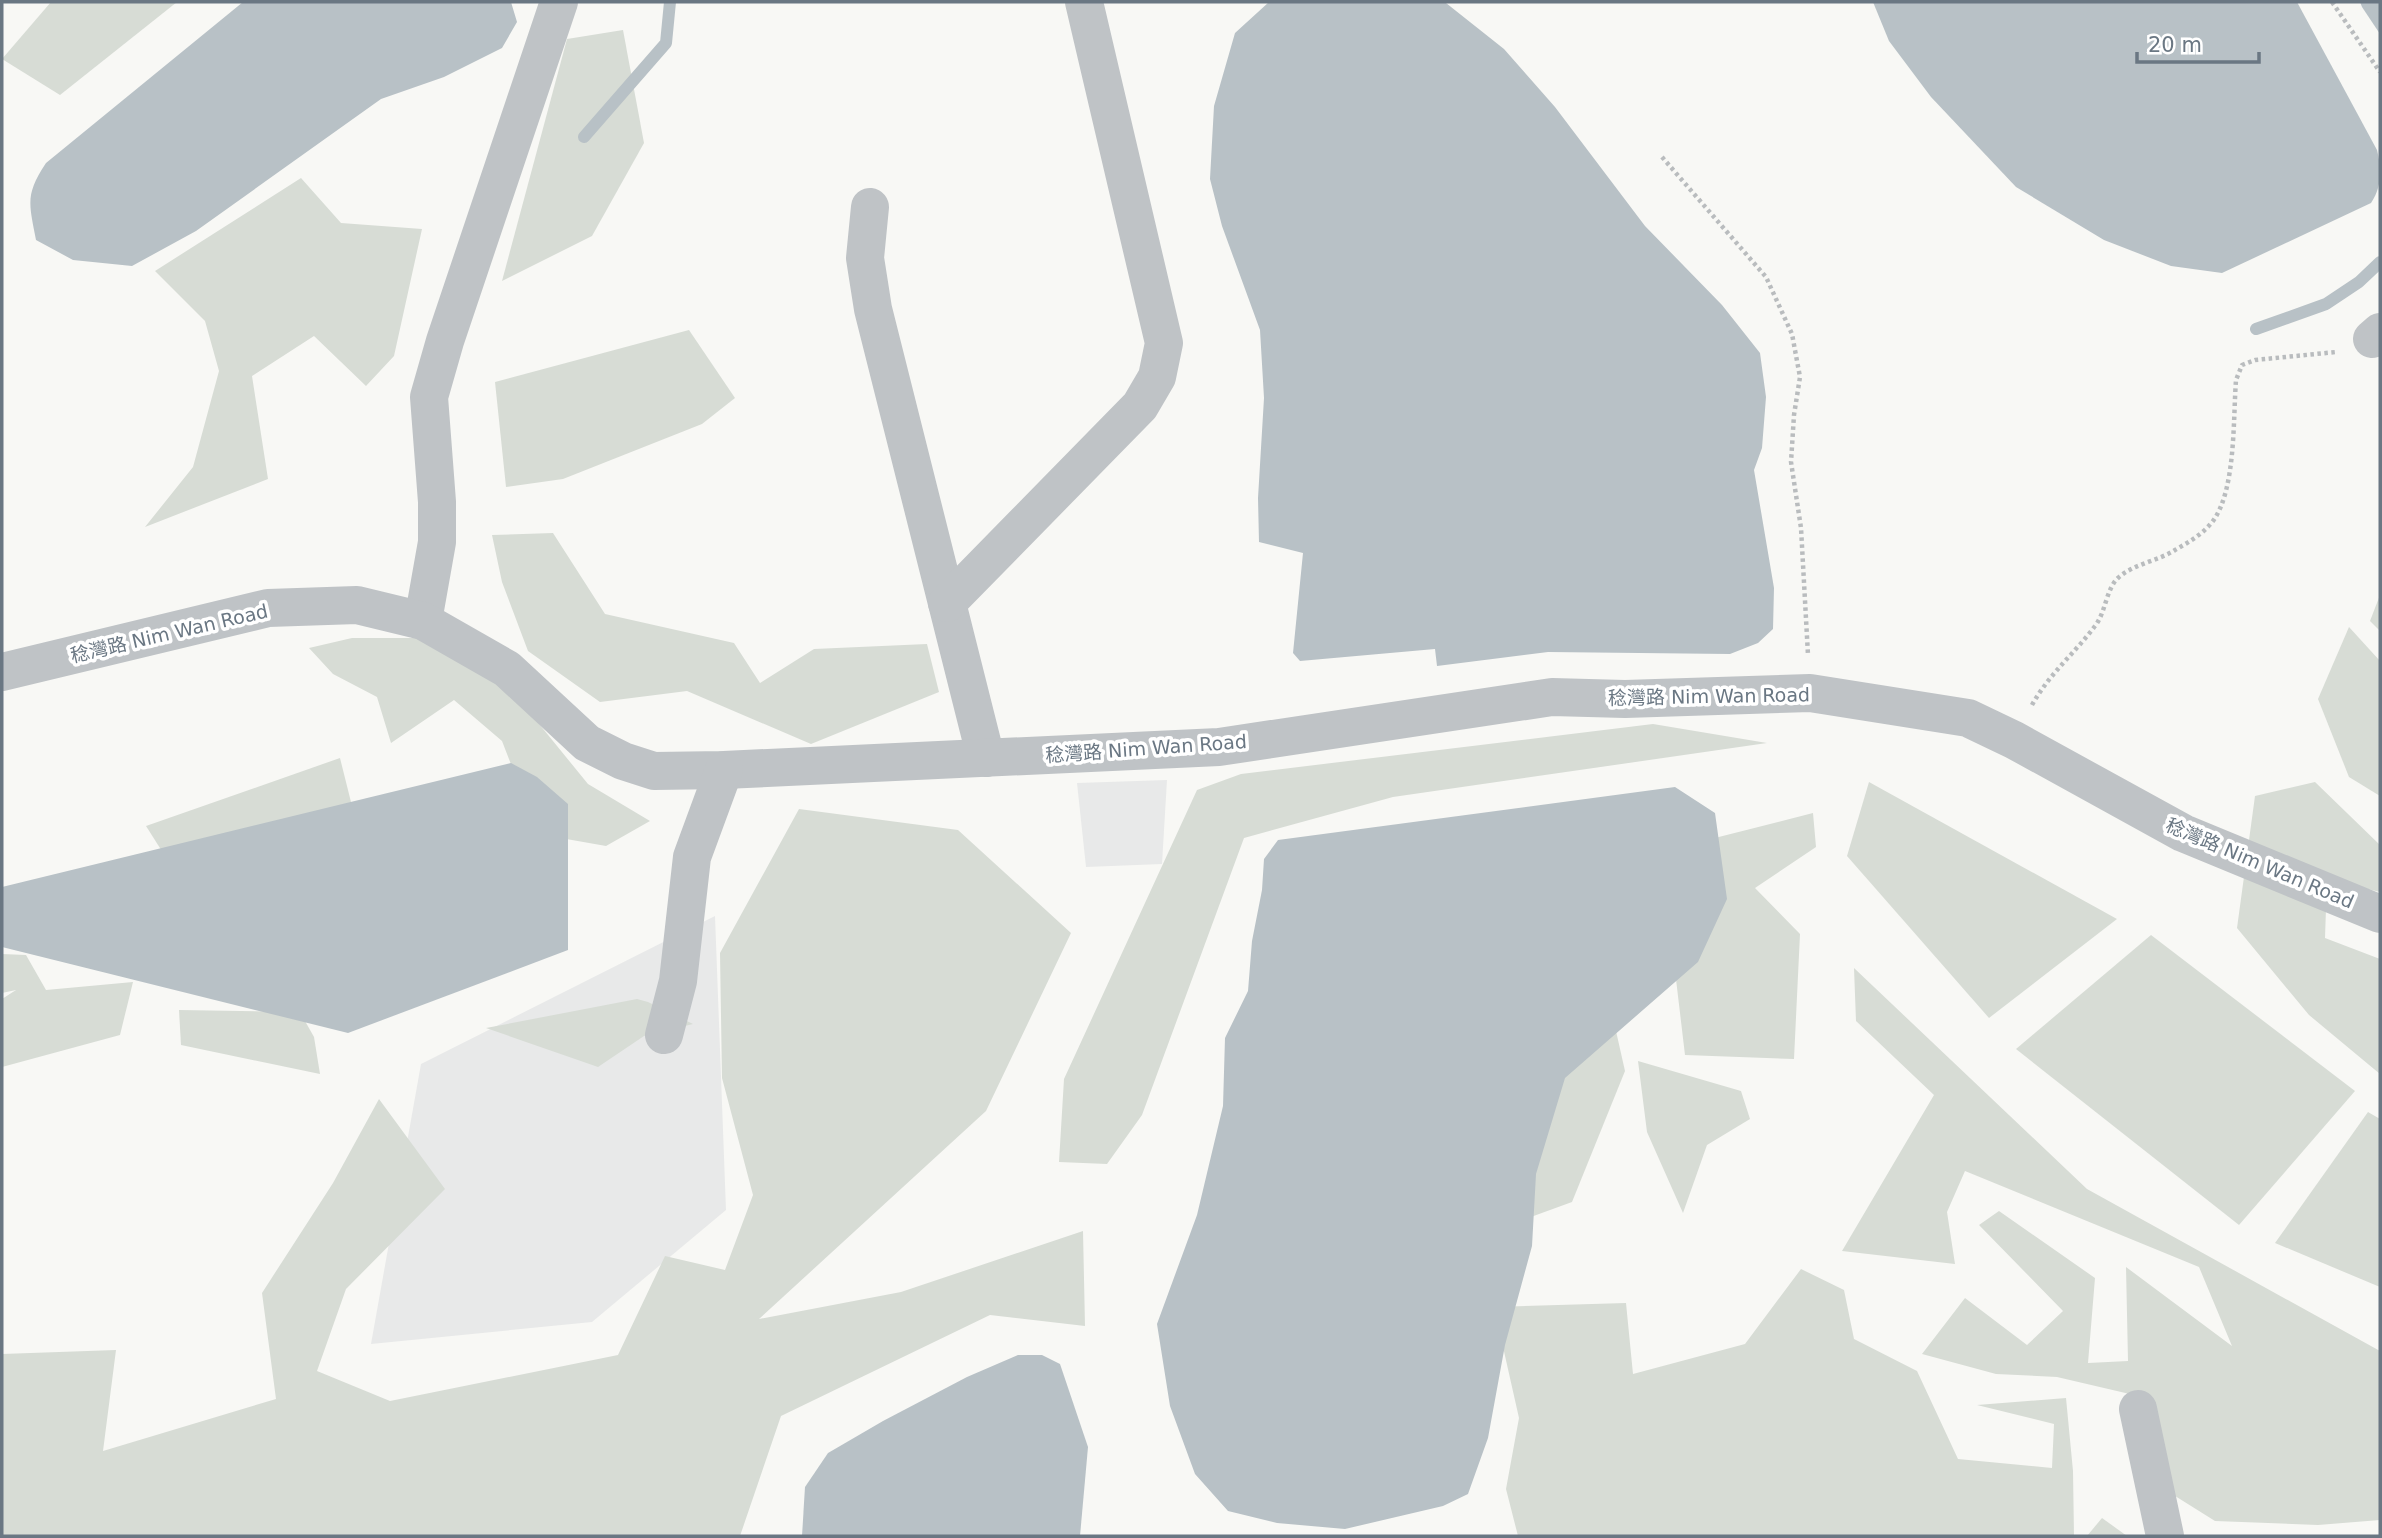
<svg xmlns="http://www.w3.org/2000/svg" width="2382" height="1538" font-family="'DejaVu Sans','Noto Sans SC',sans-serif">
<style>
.built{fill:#e8e9e9}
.green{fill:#d7dcd5}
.water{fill:#b8c1c6}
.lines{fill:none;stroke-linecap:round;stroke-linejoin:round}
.stream{stroke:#b8c1c6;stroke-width:12}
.path{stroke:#b9bcbe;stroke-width:4.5;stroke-dasharray:3.5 3.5;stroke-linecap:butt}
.minor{stroke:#bfc3c6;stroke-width:38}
.labels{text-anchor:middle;stroke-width:7;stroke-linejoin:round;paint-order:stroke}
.street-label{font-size:19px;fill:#6a7783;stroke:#fff}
</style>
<rect width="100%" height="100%" fill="#f8f8f5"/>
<g class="built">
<path d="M1167,780l-5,84 -76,3 -9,-84z"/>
<path d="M715,916l11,294 -134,112 -221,22 50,-280z"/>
</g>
<g class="green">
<path d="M51,2h126l-117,93 -58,-36z"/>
<path d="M623,30l21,113 -52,93 -90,45 65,-242z"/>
<path d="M301,178l40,45 81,6 -28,127 -28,30 -52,-50 -62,40 16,103 -123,48 48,-60 26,-96 -14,-50 -50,-50z"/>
<path d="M689,330l46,68 -33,26 -139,55 -57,8 -11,-105z"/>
<path d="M553,533l52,81 129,29 26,40 54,-34 113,-5 12,48 -128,52 -124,-53 -87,11 -72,-51 -26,-69 -10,-47z"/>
<path d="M2380,595v36l-10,-10z"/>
<path d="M2349,627l31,34v135l-31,-19 -31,-78z"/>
<path d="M352,638h117l119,146 62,37 -44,25 -68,-12 -36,-93 -48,-41 -63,43 -14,-46 -44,-23 -24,-26z"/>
<path d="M1653,724l114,19 -374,54 -149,41 -102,277 -35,49 -48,-2 5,-83 133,-289 44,-16z"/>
<path d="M340,758l13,52 -188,46 -19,-30z"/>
<path d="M1869,782l248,137 -128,99 -142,-162z"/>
<path d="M2315,782l65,63v47l-53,-13 -2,59 55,21v115l-71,-59 -72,-87 18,-132z"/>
<path d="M799,809l159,21 113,103 -85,178 -227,208 142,-27 182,-61 2,95 -95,-11 -209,101 -41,120h-738v-182l114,-4 -13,101 173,-52 -14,-106 71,-110 46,-84 66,90 -99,100 -29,82 73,30 228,-46 47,-99 60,14 28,-75 -31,-117 -2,-125z"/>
<path d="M1813,813l3,34 -61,41 45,46 -6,125 -109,-4 -12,-101 26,-112z"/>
<path d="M2151,935l204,156 -116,134 -223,-176z"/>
<path d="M2,954l24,1 20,35 87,-8 -13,53 -118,32v-68l14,-9 -14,3z"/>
<path d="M1854,968l233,221 293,162v169l-62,5 -103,-4 -83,-52 2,-74 -77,-18 -61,-3 -74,-20 43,-56 62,47 36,-34 -84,-86 20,-14 96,67 -7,85 40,-2 -2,-94 106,79 -33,-79 -234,-96 -18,41 8,52 -113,-13 92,-156 -78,-74z"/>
<path d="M637,999l11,3 45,22 -49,12 -46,31 -112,-39z"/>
<path d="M1609,1000l16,71 -53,131 -60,22 2,-132z"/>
<path d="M179,1010l121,2 14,25 6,37 -139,-29z"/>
<path d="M1638,1061l103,30 9,28 -43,26 -24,68 -36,-81z"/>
<path d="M2368,1112l12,7v168l-105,-44z"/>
<path d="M1801,1269l43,21 10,49 63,32 41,88 94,9 2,-44 -77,-19 89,-7 7,73 1,65h-556l-12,-47 13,-71 -25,-111 132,-4 7,71 112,-30z"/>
<path d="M2102,1518l25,18h-40z"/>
</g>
<g class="water">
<path d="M243,2h268l6,20 -15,26 -58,29 -63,22 -185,132 -64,35 -59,-6 -37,-20c-7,-37 -11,-45 10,-77z"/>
<path d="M1269,2l177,1 58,46 51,58 90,119 77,79 38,48 6,44 -4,51 -8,22 20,118 -1,41 -15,14 -28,11 -182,-2 -111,14 -2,-17 -135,12 -7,-8 10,-100 -44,-11 -1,-44 6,-100 -4,-68 -38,-104 -12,-47 4,-73 21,-73z"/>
<path d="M1873,2h424l80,148c5,20 5,36 -6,53l-149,70 -51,-7 -67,-26 -88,-53 -85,-90 -42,-56z"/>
<path d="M2360,2h20v32l-18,-27z"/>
<path d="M511,763l26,14 31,27v146l-220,83 -346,-86v-60z"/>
<path d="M1675,787l40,26 12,86 -29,63 -133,116 -29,96 -4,72 -27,99 -17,93 -20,56 -25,12 -98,23 -68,-6 -49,-12 -33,-37 -25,-68 -13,-82 40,-109 26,-109 2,-68 23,-47 4,-50 10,-51 2,-31 14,-19z"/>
<path d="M1018,1355h24l18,9 28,83 -8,89h-278l3,-49 23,-34 55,-32 84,-44z"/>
</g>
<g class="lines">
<g class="stream">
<path d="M584,137l82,-94 4,-41"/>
<path d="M2256,329l70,-25 33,-22 21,-20"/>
</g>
<g class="path">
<path d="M2332,2l48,70"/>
<path d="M1662,157l104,120 26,57 8,43 -6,38 -3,47 10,66 7,127"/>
<path d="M2032,705c17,-31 43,-52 63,-79 11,-14 11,-37 23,-48 15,-14 40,-17 57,-28 14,-8 28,-16 38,-29 23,-32 20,-101 23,-141l6,-15 13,-5 81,-8"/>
</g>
<g class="minor">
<path d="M870,207l-5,51 8,51 113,449"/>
<path d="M2372,339l8,-7"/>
<path d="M947,603l193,-197 17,-29 7,-34 -80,-341"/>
<path d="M423,621l14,-79v-40l-8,-105 16,-56 114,-339"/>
<path d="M2,672l266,-64 89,-3 66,16 84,48 80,74 36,18 31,10 70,-1 495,-23 333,-50 73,2 185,-6 158,25 46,22 169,93 197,81"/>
<path d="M664,1035l14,-54 14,-124 32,-87"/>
<path d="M2138,1409l27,127"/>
</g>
</g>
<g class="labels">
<g class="street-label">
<text transform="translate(169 633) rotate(-13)" y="7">稔灣路 Nim Wan Road</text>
<text transform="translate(1709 696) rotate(-1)" y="7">稔灣路 Nim Wan Road</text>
<text transform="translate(1146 748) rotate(-4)" y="7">稔灣路 Nim Wan Road</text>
<text transform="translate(2260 863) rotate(23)" y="7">稔灣路 Nim Wan Road</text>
</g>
</g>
<rect width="2382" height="1538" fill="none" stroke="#6a7783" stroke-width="7"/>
<path d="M2137 52v10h122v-10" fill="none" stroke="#6a7783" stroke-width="3.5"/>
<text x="2148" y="52" font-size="21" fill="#6a7783" stroke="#ffffff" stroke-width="5" paint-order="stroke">20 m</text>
</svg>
